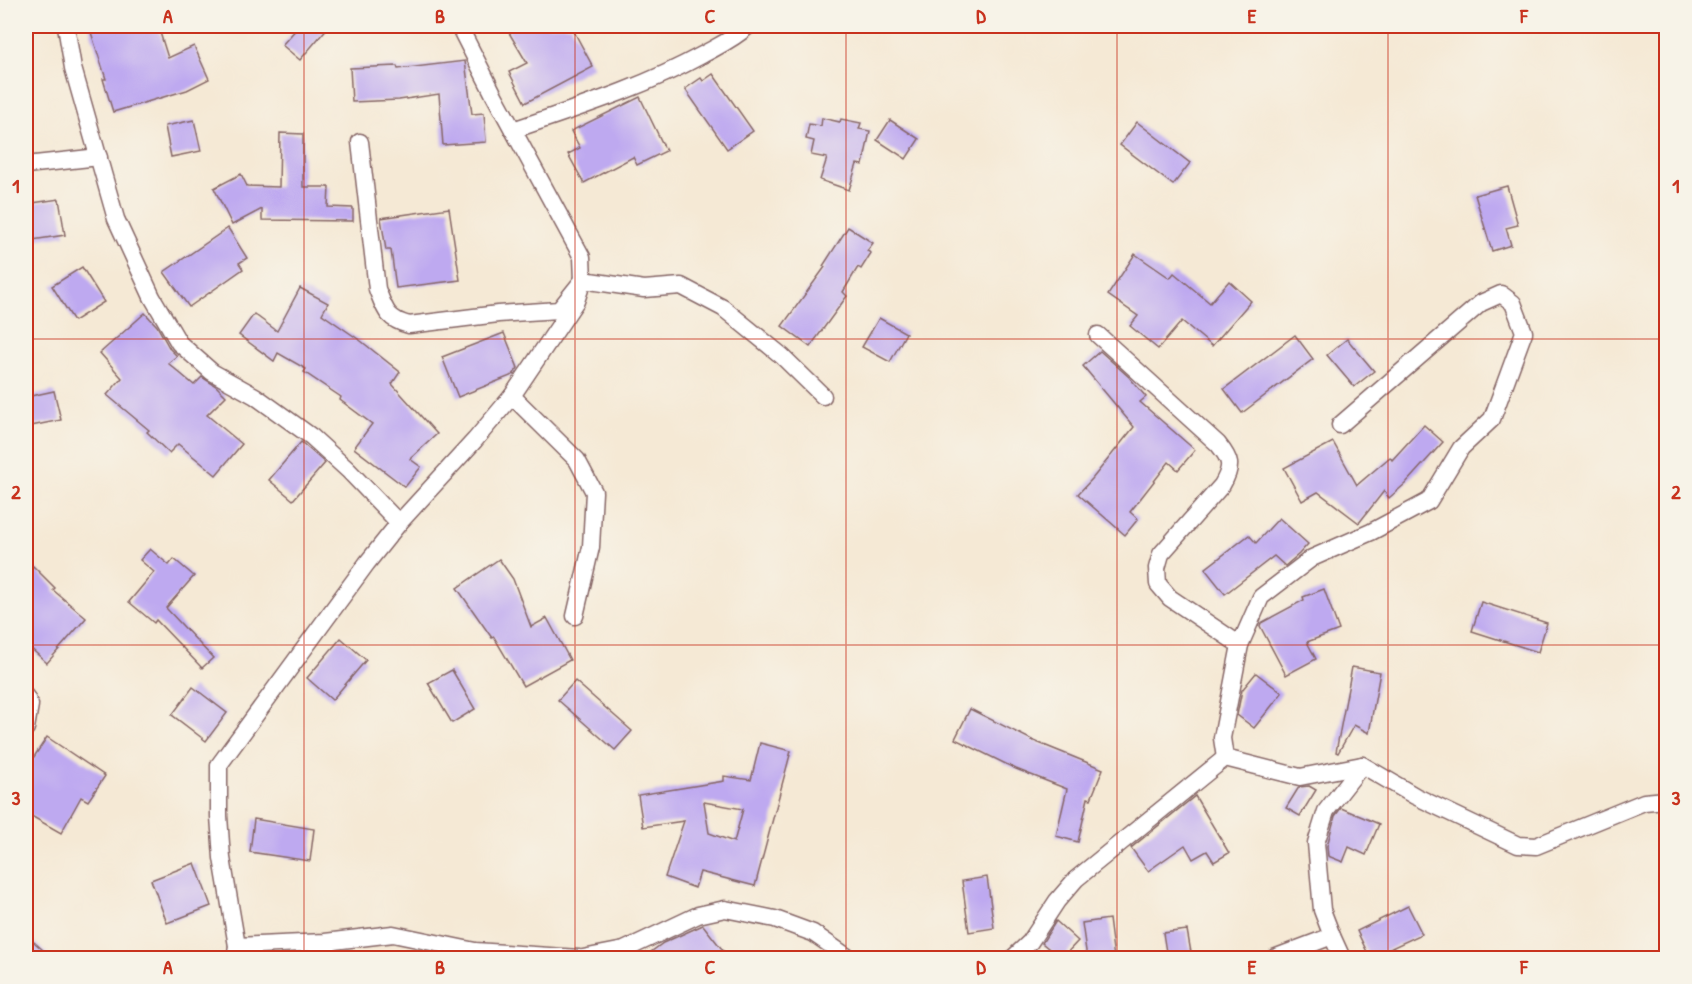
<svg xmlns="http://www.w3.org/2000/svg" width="1692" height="984" font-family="'Patrick Hand',sans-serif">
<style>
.building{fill:#bea9f0;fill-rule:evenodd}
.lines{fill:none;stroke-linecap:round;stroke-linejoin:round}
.minor-casing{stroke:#866666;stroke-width:19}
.minor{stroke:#fff;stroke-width:16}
.grid{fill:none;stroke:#c8321e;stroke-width:1.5;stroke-opacity:0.55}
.neatline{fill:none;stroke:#c8321e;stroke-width:2}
.grid-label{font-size:20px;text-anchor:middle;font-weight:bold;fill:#c8321e}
</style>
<rect width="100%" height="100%" fill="#f7f3e8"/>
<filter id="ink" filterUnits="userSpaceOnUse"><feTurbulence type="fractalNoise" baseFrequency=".0167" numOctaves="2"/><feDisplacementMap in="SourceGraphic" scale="12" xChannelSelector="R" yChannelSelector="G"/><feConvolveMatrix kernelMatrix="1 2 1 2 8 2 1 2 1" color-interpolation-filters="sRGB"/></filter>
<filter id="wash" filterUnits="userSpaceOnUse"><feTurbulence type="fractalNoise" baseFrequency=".008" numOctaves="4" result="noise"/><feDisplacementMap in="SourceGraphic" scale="24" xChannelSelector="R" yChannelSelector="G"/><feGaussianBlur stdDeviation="1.35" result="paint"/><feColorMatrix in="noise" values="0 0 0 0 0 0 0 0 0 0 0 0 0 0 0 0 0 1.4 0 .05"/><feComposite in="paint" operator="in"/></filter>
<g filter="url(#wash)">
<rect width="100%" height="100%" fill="#f5e9d5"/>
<g id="blocks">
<g class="building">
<path d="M89,26h69l10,32 26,-12 15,33 -22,11 -74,22 -10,-33h3z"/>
<path d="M299,26h30l-29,34 -18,-15z"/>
<path d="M505,26h66l22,41 -68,36 -16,-31 18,-9z"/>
<path d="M465,61l7,53 12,-1 2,29 -43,3 -4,-51 -40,6 -47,2 -2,-34 47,-2 1,3z"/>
<path d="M713,74l40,57 -26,18 -42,-60 16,-11 2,3z"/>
<path d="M640,97l26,54 -29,14 -4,-8 -49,26 -16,-29 12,-6 -9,-17z"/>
<path d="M822,118l18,4 1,-3 20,4 -2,6 11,2 -7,34 -6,-1 -8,26 -29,-10 7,-22 -16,-3 3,-14 -8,-2 3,-15 12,2z"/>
<path d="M194,120l7,31 -30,6 -6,-31z"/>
<path d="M890,120l29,19 -13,20 -29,-19z"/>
<path d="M1137,122l53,41 -17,22 -53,-40z"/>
<path d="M280,133l23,1v53h26l-1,20 25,1v13l-91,-1v-11l-30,16 -18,-37 27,-14 6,12 32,1z"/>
<path d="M1507,186l11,39 -12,3 5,17 -19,6 -17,-56z"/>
<path d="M59,199l6,36 -39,6v-37z"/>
<path d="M449,208l11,72 -64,8 -5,-38h-5l-5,-32z"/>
<path d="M848,227l25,16 -6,8 4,2 -10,16 -3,-2 -15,25 4,4 -37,51 -28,-21 43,-59 -2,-1z"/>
<path d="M228,228l19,30 -8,5 4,6 -54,38 -25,-35z"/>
<path d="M1135,254l35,24 4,-5 36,30 19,-22 22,20 -39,45 -30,-25 -24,28 -28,-23 8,-10 -30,-21z"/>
<path d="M82,267l22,35 -30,19 -22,-35z"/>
<path d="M300,288l28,15 -6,11 39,27 39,31 -8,12 45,50 -27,25 11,8 -16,20 -51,-39 18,-24 -32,-24 1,-3 -37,-25 2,-3 -28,-16 -4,8 -35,-26 15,-21 23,17z"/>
<path d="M145,313l12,13 13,23 7,7 -9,7 26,22 8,-8 14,9 10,10 -19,19 35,29 -26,31 -38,-31 -9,9 -22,-21 2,-2 -42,-35 15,-17 -22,-25z"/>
<path d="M879,318l27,15 -16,29 -28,-15z"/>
<path d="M504,333l14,35 -5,7 -55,22 -16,-40z"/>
<path d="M1295,335l18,24 -71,54 -18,-24z"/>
<path d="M1347,339l27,32 -20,16 -27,-32z"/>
<path d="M1100,351l29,26 17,20 -6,5 55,48 -17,20 -9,-8 -39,50 8,7 -13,16 -47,-41 14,-15 42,-52 -51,-61z"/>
<path d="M54,391l7,29 -35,7v-30z"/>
<path d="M1424,425l19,17 -38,42 -16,14 -5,-7 -25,32 -41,-31 -16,9 -18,-33 49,-26 24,43 33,-28 2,3z"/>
<path d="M301,442l24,21 -32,37 -24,-20z"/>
<path d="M1279,518l29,26 -9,10 -14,12 -11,-10 -49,38 -20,-25 44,-34 7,8z"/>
<path d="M150,549l19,16 5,-6 20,17 -28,32 47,50 -11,10 -46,-48 -2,3 -25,-21 25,-30 -14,-12z"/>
<path d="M499,559l14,20 18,48 16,-9 23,42 -47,26 -29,-49 -2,1 -35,-50z"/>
<path d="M33,566l22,22 -2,2 33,28 -39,45 -21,-19v-70z"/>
<path d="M1324,589l15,41 -32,12 9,17 -30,16 -26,-49 1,-3 43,-23 -1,-3z"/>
<path d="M1481,602l66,21 -9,29 -66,-21z"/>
<path d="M341,638l25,22 -34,40 -25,-22z"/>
<path d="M1352,667l28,5 -11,61 -15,-8 -16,28 -2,-1z"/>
<path d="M452,670l23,39 -23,14 -24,-40z"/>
<path d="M1256,673l26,20 -28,35 -17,-13 5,-25z"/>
<path d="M575,681l57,50 -17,19 -57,-50z"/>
<path d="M193,687l34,26 -21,28 -34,-26z"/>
<path d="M970,709l64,32 69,28 -12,30 -3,-1 -10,44 -22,-6 11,-47 -51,-20 -61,-30z"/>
<path d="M47,737l58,39 -17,25 -7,-4 -20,36 -35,-20v-44z"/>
<path d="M760,743l31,8 -36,135 -55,-14 -5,16 -30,-11 19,-56 -41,6 -5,-32 86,-14v-5l27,4zM704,802l39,7 -9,33 -25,-9z"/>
<path d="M1309,786l7,4 -16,26 -14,-8 13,-21z"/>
<path d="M1195,796l34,57 -15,9 -7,-11 -14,8 -8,-14 -37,26 -17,-23z"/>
<path d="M1341,808l38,16 -13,31 -17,-8 -6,15 -15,-6 -1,-10 8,-30z"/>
<path d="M254,819l60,10 -4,32 -60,-9z"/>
<path d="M195,863l16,43 -44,17 -16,-43z"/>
<path d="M987,877l7,51 -25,4 -7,-51z"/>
<path d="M1408,906l14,28 -52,24 -13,-27z"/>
<path d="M1109,919l5,39h-27l-5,-35z"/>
<path d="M1056,921l22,20 -16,17h-2l-18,-15z"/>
<path d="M703,925l26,33h-86l20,-15z"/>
<path d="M1187,930l5,28h-25l-4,-25z"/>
<path d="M26,935l26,23h-26z"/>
</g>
</g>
</g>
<g filter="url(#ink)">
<use href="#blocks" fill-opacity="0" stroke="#866666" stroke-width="1.5"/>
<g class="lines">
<defs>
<g id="minor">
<path d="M66,26l7,42 43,151 36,78 27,46 33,29 43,24 57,41 36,33 51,53"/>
<path d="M513,130c64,-22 129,-42 189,-75 16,-9 32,-16 46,-29"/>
<path d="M360,142l17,147c8,20 9,30 32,36l89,-11 61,-4 24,-30 61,9 37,-3 42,22 59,48 41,40"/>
<path d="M26,165l73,-8"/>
<path d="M1098,335l120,109c13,16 15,22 4,41l-61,69 -4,14 1,16 12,14 70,47"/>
<path d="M512,396l65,64 17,32 -3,55 -16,69"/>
<path d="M1340,425l141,-122 20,-9 12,9 11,29 -32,87 -31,29 -32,53 -58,31 -59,26 -51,39 -21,48 -18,93 3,20 75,19 62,-12 53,31 103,49 18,1 108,-44 22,-2"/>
<path d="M26,697l4,8 -4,23"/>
<path d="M1332,936l10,22"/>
<path d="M237,946l88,-4 68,-8 82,17 104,7"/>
<path d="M235,958l2,-12 -15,-88 -3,-42v-51l148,-202 32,-40 76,-83 37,-44 64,-95 7,-21 -1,-23 -88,-162 -35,-69"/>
<path d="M583,958l41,-8 74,-35 27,-6 50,10 38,14 36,25"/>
<path d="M1013,958l17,-16 27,-41 19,-22 149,-121"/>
<path d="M1274,958l58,-22 -10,-26 -6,-67 10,-32 36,-46"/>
</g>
</defs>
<use href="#minor" class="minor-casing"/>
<use href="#minor" class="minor"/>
</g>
</g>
<path class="grid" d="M304,26v932M575,26v932M846,26v932M1117,26v932M1388,26v932M26,339h1640M26,645h1640"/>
<rect width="1692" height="984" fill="none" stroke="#f7f3e8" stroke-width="66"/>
<rect x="33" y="33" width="1626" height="918" class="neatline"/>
<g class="grid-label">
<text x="168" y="23">A</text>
<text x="440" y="23">B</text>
<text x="710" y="23">C</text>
<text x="981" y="23">D</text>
<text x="1252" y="23">E</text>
<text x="1524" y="23">F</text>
<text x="16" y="193">1</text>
<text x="1676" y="193">1</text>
<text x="16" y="499">2</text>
<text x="1676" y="499">2</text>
<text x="16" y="805">3</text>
<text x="1676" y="805">3</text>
<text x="168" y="974">A</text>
<text x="440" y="974">B</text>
<text x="710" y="974">C</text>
<text x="981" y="974">D</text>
<text x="1252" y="974">E</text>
<text x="1524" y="974">F</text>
</g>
</svg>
